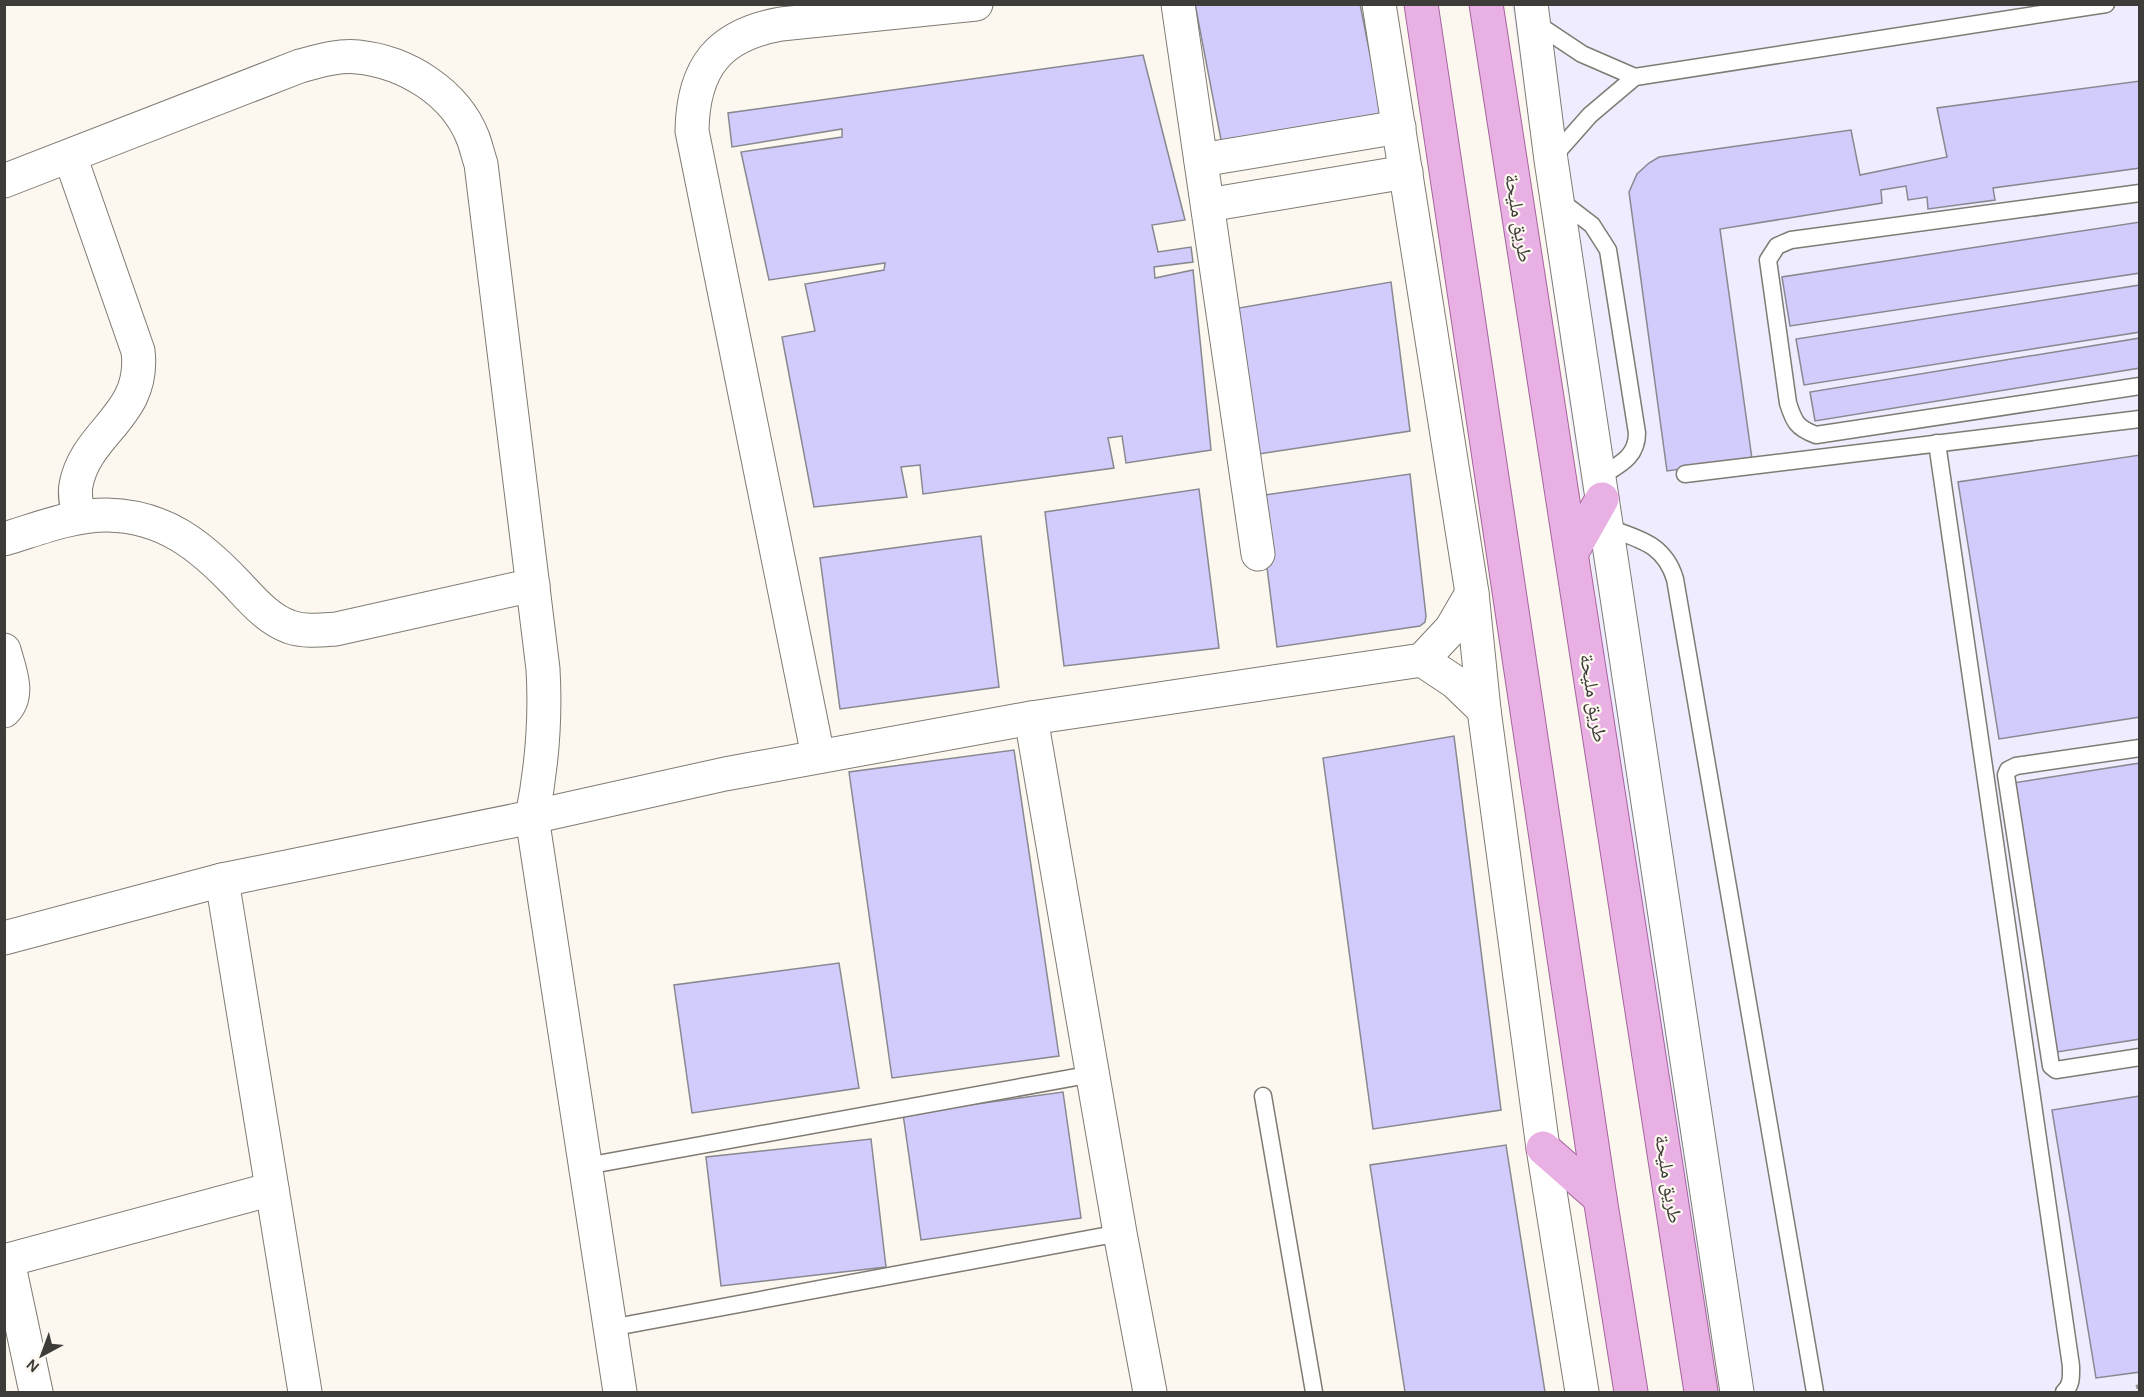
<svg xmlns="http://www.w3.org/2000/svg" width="2144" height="1397" font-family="Karla,'Noto Naskh Arabic',sans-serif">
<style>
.industrial{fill:#eeecfe}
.building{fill:#d1ccfc;stroke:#888890;stroke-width:1.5}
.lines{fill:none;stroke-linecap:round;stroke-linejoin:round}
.service-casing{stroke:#7f7b73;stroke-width:19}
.minor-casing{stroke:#7f7b73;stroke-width:35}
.tertiary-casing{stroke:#7f7b73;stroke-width:35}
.primary-casing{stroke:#a3659c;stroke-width:35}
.path{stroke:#989590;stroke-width:4;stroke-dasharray:6 3;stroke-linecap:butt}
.service{stroke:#fff;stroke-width:16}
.minor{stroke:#fff;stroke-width:33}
.tertiary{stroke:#fff;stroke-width:33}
.primary{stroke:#e9b0e3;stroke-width:33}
.labels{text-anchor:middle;stroke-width:4.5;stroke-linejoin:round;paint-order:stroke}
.street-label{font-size:20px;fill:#3e3c39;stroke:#fcf8f0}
</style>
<rect width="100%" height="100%" fill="#fcf8f0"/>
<path class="industrial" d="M1512,5h627v1387h-420l-82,-506z"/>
<g class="building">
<path d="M1195,4h165l22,111 -160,30z"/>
<path d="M1143,55l42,165 -33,5 6,27 33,-5 2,15 -39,5 1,11 38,-8 18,180 -85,13 -4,-27 -14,2 6,30 -191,26 -3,-29 -19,2 6,30 -93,10 -32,-170 33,-6 -10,-47 79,-14 1,-7 -116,17 -28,-128 101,-15v-8l-110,18 -4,-34z"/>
<path d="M2140,81v87l-147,20 2,12 -67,9 -1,-12 -19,3 -2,-14 -25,4 1,13 -162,26 32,230 -85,12 -38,-279 8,-18 12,-11 10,-6 192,-27 9,45 87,-18 -10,-49z"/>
<path d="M2140,222v51l-350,53 -8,-49z"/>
<path d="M1391,282l19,149 -151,23 -20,-146z"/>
<path d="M2140,285v47l-336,53 -8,-46z"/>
<path d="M2140,338v30l-325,53 -5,-29z"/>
<path d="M2140,455v262l-141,22 -41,-257z"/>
<path d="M1410,474l16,142 -1,6 -5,4 -143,21 -19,-151z"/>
<path d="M1199,489l20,159 -155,18 -19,-154z"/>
<path d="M981,536l18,151 -159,22 -20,-151z"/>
<path d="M1454,736l47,374 -128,19 -50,-371z"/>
<path d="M1014,750l45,306 -167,22 -43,-306z"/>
<path d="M2140,763v276l-83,13 -44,-269z"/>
<path d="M839,963l20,125 -167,25 -18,-128z"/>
<path d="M1063,1092l18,126 -160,22 -18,-126z"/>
<path d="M2140,1096v276l-44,6 -44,-268z"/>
<path d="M871,1139l15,128 -165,19 -15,-129z"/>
<path d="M1506,1145l39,247h-140l-35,-227z"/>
</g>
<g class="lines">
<defs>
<g id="service">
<path d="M1534,22l48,32 53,23"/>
<path d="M1552,158l38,-43 45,-38 471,-73"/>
<path d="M2140,193l-349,47 -14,6 -9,14 20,143c6,19 9,25 28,32l324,-49"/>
<path d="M1558,199l34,26 16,25 29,183c0,25 -19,32 -37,44"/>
<path d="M1937,443l134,923c0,10 1,19 -7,26"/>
<path d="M1685,474l455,-55"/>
<path d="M1606,527c32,12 58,16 69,52l140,813"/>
<path d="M2140,748l-124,18 -8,4 -2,5 45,291 5,4 84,-13"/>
<path d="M1263,1096l51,296"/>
<path d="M586,1166l507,-92"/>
<path d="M610,1328l510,-95"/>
</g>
<g id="minor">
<path d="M1178,4l80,550"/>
<path d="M70,156l68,195c8,65 -52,80 -62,134 -2,11 1,22 3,32"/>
<path d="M1201,160l198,-33"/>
<path d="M4,181l296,-115c19,-5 38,-11 58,-9 48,5 97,35 115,81 3,8 5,17 8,26l62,505c3,51 -1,98 -11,148"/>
<path d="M1208,205l198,-33"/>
<path d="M4,539c34,-10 68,-24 103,-24 57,1 93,30 130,69 16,17 31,35 53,43 15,5 31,3 46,2l197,-44"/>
<path d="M4,650c5,19 17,45 0,61"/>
<path d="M1031,718l89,515 30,159"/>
<path d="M818,756l-126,-625c1,-64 27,-96 89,-107l195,-20"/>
<path d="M222,880l83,512"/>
<path d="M4,1261l268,-72"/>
<path d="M8,1261l28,131"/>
</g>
<g id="tertiary">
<path d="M1379,4l93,589 12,117 59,438 39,244"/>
<path d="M1531,4l20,156 186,1232"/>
<path d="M1422,660l33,22 29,28"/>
<path d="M532,817l88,575"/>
<path d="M4,938l218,-58 310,-63 193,-43 306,-56 391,-58 29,-31 21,-36"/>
</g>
<g id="primary">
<path d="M1421,4l179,1194 31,194"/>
<path d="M1486,4l215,1388"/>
<path d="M1572,552l30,-53"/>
<path d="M1543,1148l57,50"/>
</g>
</defs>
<use href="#service" class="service-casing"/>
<use href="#minor" class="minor-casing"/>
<use href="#tertiary" class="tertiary-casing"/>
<use href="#primary" class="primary-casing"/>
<path class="path" d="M2136,1387l4,-1"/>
<use href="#service" class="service"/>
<use href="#minor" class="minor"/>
<use href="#tertiary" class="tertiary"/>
<use href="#primary" class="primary"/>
</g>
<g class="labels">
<g class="street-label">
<text transform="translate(1519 218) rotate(81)" y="7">طريق مليحة</text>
<text transform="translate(1594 698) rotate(81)" y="7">طريق مليحة</text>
<text transform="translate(1669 1179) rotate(81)" y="7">طريق مليحة</text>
</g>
</g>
<rect width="2144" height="1397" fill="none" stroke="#3e3c39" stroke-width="12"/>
<g transform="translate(42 1355) rotate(221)" stroke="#fcf8f0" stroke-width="4.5" paint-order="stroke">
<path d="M0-4.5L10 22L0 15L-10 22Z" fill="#3e3c39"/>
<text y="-9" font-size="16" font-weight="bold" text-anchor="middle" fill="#3e3c39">N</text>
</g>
</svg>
